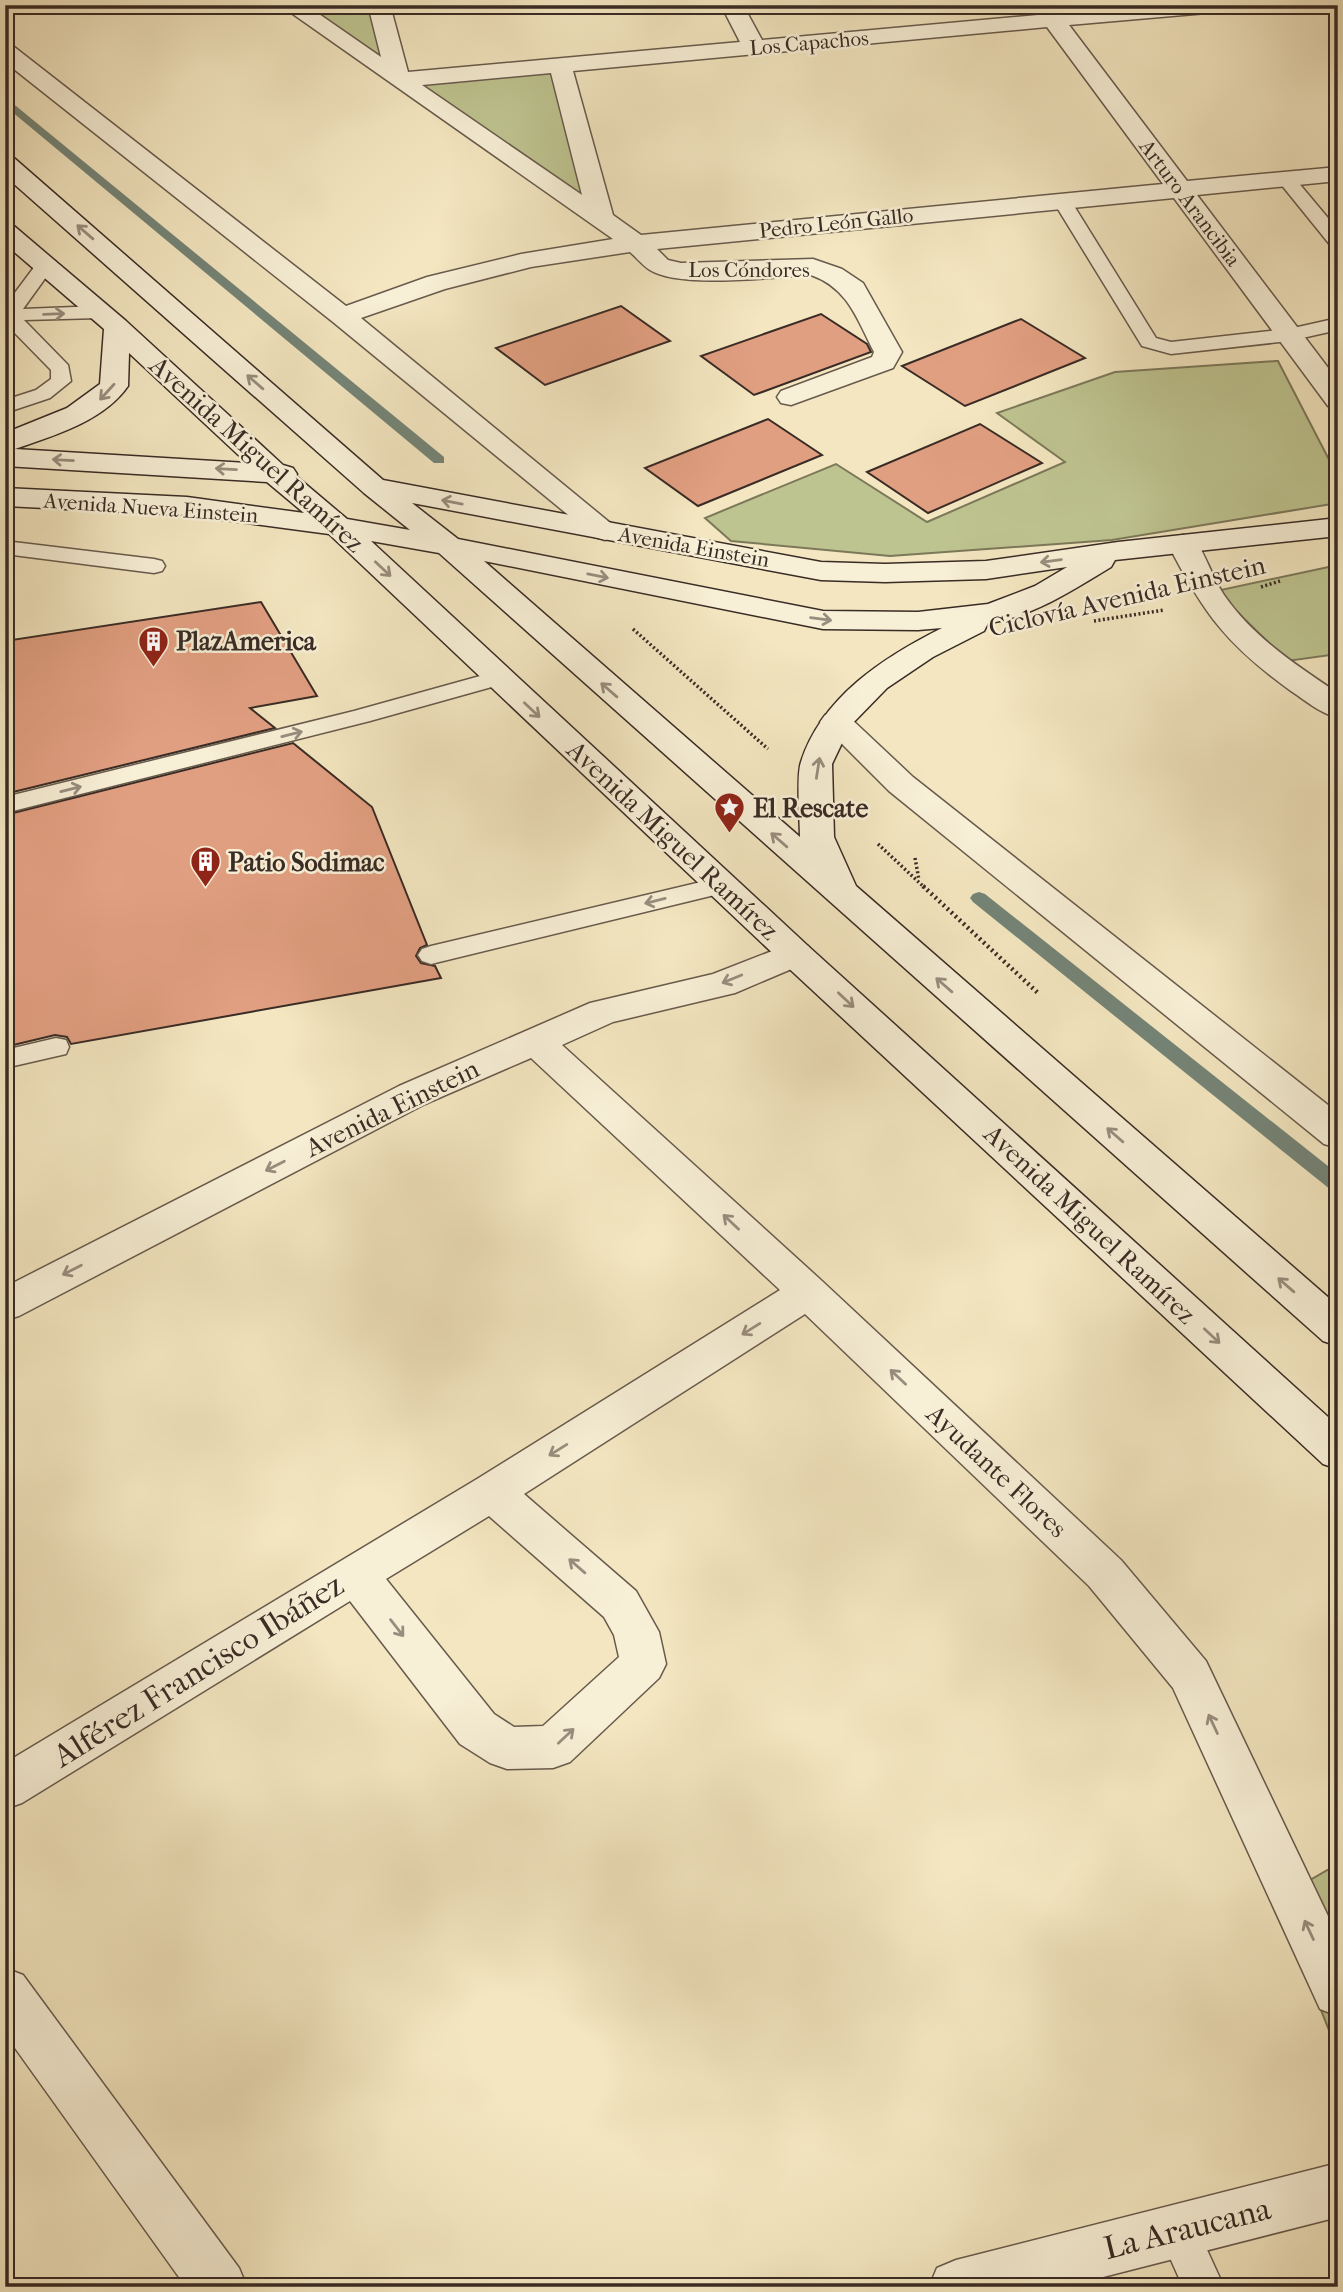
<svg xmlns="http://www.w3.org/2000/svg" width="1343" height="2292" font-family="'IM FELL French Canon',serif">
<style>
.green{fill:#bec490;stroke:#7c785a;stroke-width:2}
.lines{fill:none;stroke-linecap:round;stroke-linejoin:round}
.stream{fill:#748477;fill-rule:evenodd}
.building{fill:#e19f81;stroke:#392b25;stroke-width:2}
.service-casing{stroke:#685a4c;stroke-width:3}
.minor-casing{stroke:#685a4c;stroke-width:3}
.secondary-casing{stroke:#392b25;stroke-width:3}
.path-far1{stroke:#392b25;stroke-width:3.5;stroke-dasharray:2 2.5;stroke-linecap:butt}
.path{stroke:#392b25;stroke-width:4.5;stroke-dasharray:2 3.5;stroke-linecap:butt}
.service{fill:#f7efd6;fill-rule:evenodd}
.minor{fill:#f7efd6;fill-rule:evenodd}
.secondary{fill:#f7efd6;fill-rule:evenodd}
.oneway{stroke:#988d7e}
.labels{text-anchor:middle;stroke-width:5;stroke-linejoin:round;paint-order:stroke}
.far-street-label{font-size:21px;fill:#392b25;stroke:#f7efd6}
.street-label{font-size:26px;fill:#392b25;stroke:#f7efd6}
.poi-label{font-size:26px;font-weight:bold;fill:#392b25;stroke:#f7efd6;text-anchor:start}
.near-street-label{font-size:32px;fill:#392b25;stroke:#f7efd6}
</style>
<rect width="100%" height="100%" fill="#f3e6c0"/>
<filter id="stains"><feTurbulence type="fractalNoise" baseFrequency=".00286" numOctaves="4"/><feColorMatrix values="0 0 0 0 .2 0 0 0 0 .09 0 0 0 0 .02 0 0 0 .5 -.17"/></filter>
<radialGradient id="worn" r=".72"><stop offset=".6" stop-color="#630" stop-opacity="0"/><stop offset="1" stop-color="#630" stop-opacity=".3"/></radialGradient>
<g class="green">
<path d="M305,5h64l14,53z"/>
<path d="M553,72l59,144 -193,-133z"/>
<path d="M1276,361h2l60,116v26l-226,37 -222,16 -159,-15 -26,-23 131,-54 91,58 138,-60 -68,-49 118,-41z"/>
<path d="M1338,565v89l-51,7 -71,-70z"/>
<path d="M1338,1864v189l-61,-154z"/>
</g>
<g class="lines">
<g class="stream">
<path d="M5,97l439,360v6h-10l-429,-357z"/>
<path d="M979,892l6,2 353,280v18l-7,-2 -358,-288 -3,-4 3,-4z"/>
</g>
</g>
<g class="building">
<path d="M621,306l49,35 -125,44 -49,-37z"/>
<path d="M821,314l46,30 4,8 -117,43 -53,-39z"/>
<path d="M1021,319l64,39 -120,48 -63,-40z"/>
<path d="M768,419l54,36 -124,51 -53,-38z"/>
<path d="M980,424l62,39 -114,50 -61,-41z"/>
<path d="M261,602l56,94 -67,12 25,20 -270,66v-153z"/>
<path d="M293,743l79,64 55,138 -7,3 -4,8 5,7 14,3 6,12 -370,66 -4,-7 -12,-2 -50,12v-232z"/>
</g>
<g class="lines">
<defs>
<g id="service">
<path d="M1286,174l6,1 46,55v17l-7,-1 -51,-63 -3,-4 3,-4z"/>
<path d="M1062,196l9,5 85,137 15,4 118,-13 49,-11v12l-49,11 -118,13 -29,-8 -89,-145z"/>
<path d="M45,260l9,6 -31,43 77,-3 10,6 -10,6 -76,2 44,45 3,16 -21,17 -45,15v-13l31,-10 15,-11v-9l-46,-47v-17l33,-44z"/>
<path d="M5,541l149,18 8,2 3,5 -3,5 -8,2 -149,-19z"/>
<path d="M498,671l8,2 4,5 -4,5 -136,38 -365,92v-16l349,-86z"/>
<path d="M722,877l9,2 4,6 -4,6 -300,73 -9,-3 -4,-6 4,-6 9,-3z"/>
<path d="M56,1038l10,2 3,7 -3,7 -61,14v-18z"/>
<path d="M1178,2211l14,6 32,70h-41l-25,-56 6,-14z"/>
</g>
<g id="minor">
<path d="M280,5h26l75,52 -13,-52h22l18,67 332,-30 -19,-37h22l19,35 276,-25 -7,-10h23l5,8 84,-8h86l-3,5 -8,2 -149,13 118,156 151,-14v14l-141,14 141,186v27l-10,-2 -154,-208 -517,51 11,11 13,3 132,-4 29,10 21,14 39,69 -9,16 -102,37 -10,-2 -4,-6 4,-6 91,-34 2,-5c-17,-33 -26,-64 -63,-77 -39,2 -130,14 -161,-5 -7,-4 -14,-13 -20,-18l-99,15 -86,22 -84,29 259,213 -5,6 -10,3 -10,-3 -262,-215 -328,-260v-18l8,2 333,260 81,-29 94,-23 92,-15zM1047,27l116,157 -522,51 -28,-20 -40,-144zM551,73l31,122 -160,-110z"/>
<path d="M1183,535l11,3c12,17 18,39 30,57 28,41 73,71 114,98v25c-18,-5 -32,-17 -47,-27 -64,-46 -88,-78 -123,-147l4,-6z"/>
<path d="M836,712l11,3 66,62 425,336v35l-14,-4 -435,-353 -69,-69 5,-7z"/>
<path d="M795,942l13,4 5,8 -5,8 -73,31 -122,29 -51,23 260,236 299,279 85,101 132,276v79l-18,-7 -147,-321 -84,-102 -284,-272 -281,180 112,97 23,41 7,32 -7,14 -89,84 -17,6 -46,1 -17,-6 -30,-19 -110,-143 -328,202 -17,6v-46l472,-284 303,-189 -249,-232 -106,46 -406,212 -14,4v-33l394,-201 191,-83 123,-29zM489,1516l115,101 10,18 5,22 -76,69 -29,1 -20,-13 -108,-135z"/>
<path d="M5,1968l18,7 216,293 8,19h-61l-181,-253z"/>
<path d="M1338,2163v54l-274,70h-135l8,-19 19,-8z"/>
</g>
<path id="secondary" d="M5,156l9,2 369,322 438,82 64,2 101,-3 132,-19 220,-24v18l-223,24 -4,7c-37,22 -80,51 -123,56l-4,8 -51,26 -46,31 -37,38 -18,38 2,73 22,49 482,420v40l-15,-5 -884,-788 -68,-12 437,405 530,480v43l-15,-5 -541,-502 -453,-428 -142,-19 -182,-9v-18l182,9 117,16 -37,-31 -262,-16v-33l62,-25 33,-24 4,-55 -99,-85v-21l9,3 112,95 157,144 10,3 4,6 -1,2 51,43 63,11 -46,-37 -359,-317zM129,353l118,110 -232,-14c38,-13 89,-28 113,-63zM412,503l409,77 64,2 101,-3 81,-12 -32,19 -47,18 -70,8 -95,-1 -365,-72zM484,561l339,68 95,1 24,-2c-58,29 -120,69 -141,134 -5,14 -1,58 -1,75z"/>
</defs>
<use href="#service" class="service-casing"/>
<use href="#minor" class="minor-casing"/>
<use href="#secondary" class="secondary-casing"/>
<g class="path-far1">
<path d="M1261,587l19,-6"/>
<path d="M1094,621l70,-11"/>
<path d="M633,629l135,120"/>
<path d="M878,844l47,44"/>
<path d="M915,858l4,22"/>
</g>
<path class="path" d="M923,886l115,107"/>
<use href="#service" class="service"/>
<use href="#minor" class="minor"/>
<use href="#secondary" class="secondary"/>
</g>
<defs><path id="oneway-shaft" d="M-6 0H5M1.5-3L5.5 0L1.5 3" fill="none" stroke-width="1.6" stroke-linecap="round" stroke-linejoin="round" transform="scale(1.75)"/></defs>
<g class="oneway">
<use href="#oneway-shaft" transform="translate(85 232) rotate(-139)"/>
<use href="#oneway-shaft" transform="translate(54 314) rotate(-2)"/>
<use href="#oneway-shaft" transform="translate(255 382) rotate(-139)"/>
<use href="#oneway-shaft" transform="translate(107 392) rotate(132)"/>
<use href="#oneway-shaft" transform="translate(63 460) rotate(-177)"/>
<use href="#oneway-shaft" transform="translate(226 469) rotate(-177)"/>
<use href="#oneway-shaft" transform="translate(452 502) rotate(-169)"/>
<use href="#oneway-shaft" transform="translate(1051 561) rotate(172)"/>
<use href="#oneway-shaft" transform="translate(383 569) rotate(43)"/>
<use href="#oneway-shaft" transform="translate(598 576) rotate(11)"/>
<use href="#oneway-shaft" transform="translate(821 619) rotate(7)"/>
<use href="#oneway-shaft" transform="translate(609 690) rotate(-139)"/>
<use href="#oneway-shaft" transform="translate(532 710) rotate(43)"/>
<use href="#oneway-shaft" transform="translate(292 734) rotate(-14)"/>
<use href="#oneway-shaft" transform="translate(818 768) rotate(-81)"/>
<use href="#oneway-shaft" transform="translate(71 789) rotate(-14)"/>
<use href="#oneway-shaft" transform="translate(779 840) rotate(-139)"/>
<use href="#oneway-shaft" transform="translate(655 901) rotate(166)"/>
<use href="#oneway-shaft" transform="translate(732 979) rotate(158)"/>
<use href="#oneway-shaft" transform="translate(944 985) rotate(-139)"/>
<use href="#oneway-shaft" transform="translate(846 1000) rotate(43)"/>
<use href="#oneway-shaft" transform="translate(1115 1135) rotate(-139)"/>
<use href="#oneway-shaft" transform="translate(275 1166) rotate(153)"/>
<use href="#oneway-shaft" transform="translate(731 1222) rotate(-137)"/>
<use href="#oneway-shaft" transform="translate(72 1270) rotate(153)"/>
<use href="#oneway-shaft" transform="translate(1286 1285) rotate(-139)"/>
<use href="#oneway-shaft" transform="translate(751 1329) rotate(148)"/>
<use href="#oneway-shaft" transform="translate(1212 1336) rotate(43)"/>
<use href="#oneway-shaft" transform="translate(898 1377) rotate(-137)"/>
<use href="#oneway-shaft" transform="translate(558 1450) rotate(148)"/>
<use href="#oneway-shaft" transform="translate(577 1566) rotate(-139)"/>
<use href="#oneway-shaft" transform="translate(397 1628) rotate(52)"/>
<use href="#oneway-shaft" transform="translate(1213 1724) rotate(-115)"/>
<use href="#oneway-shaft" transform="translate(566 1736) rotate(-43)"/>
<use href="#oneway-shaft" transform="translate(1309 1930) rotate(-115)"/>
</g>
<defs>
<symbol id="building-pin" viewBox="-11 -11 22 30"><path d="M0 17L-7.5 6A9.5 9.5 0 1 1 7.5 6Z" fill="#8f2418" stroke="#f7efd6"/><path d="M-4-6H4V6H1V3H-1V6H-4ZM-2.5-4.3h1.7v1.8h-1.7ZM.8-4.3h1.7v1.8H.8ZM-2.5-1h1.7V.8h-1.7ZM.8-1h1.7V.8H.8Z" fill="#fff"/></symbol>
<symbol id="sight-pin" viewBox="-11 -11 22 30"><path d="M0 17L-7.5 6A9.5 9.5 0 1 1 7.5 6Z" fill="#8f2418" stroke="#f7efd6"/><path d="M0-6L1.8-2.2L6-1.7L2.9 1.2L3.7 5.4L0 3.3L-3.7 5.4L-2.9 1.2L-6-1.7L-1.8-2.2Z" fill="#fff"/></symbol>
</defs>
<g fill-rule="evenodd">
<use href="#building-pin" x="136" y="624" width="35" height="47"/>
<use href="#sight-pin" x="712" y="790" width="35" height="47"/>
<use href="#building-pin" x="188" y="844" width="35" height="47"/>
</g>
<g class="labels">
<g class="far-street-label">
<text transform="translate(809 43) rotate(-5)" y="7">Los Capachos</text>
<text transform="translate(1190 203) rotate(53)" y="7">Arturo Arancibia</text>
<text transform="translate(836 223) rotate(-6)" y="7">Pedro León Gallo</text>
<text x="749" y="277">Los Cóndores</text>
<text transform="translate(151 508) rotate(4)" y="7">Avenida Nueva Einstein</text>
<text transform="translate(694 547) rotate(10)" y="7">Avenida Einstein</text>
</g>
<g class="street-label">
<text transform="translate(257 454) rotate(42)" y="9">Avenida Miguel Ramírez</text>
<text transform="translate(1127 596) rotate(-13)" y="9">Ciclovía Avenida Einstein</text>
<text transform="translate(673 840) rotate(43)" y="9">Avenida Miguel Ramírez</text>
<text transform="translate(392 1108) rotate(-26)" y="9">Avenida Einstein</text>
<text transform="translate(1090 1224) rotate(43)" y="9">Avenida Miguel Ramírez</text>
<text transform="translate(997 1471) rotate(43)" y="9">Ayudante Flores</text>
</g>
<g class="poi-label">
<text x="176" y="650">PlazAmerica</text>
<text x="753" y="817">El Rescate</text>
<text x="228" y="871">Patio Sodimac</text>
</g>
<g class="near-street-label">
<text transform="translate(198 1670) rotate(-32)" y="11">Alférez Francisco Ibáñez</text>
<text transform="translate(1187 2228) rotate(-14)" y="11">La Araucana</text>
</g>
</g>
<rect width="1343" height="2292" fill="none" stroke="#f3e6c0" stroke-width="28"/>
<rect x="7" y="7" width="1329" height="2278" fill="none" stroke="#392b25" stroke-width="3.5"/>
<rect x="14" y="14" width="1315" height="2264" fill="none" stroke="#392b25" stroke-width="2"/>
<rect width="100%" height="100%" filter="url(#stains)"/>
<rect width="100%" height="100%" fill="url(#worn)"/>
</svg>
